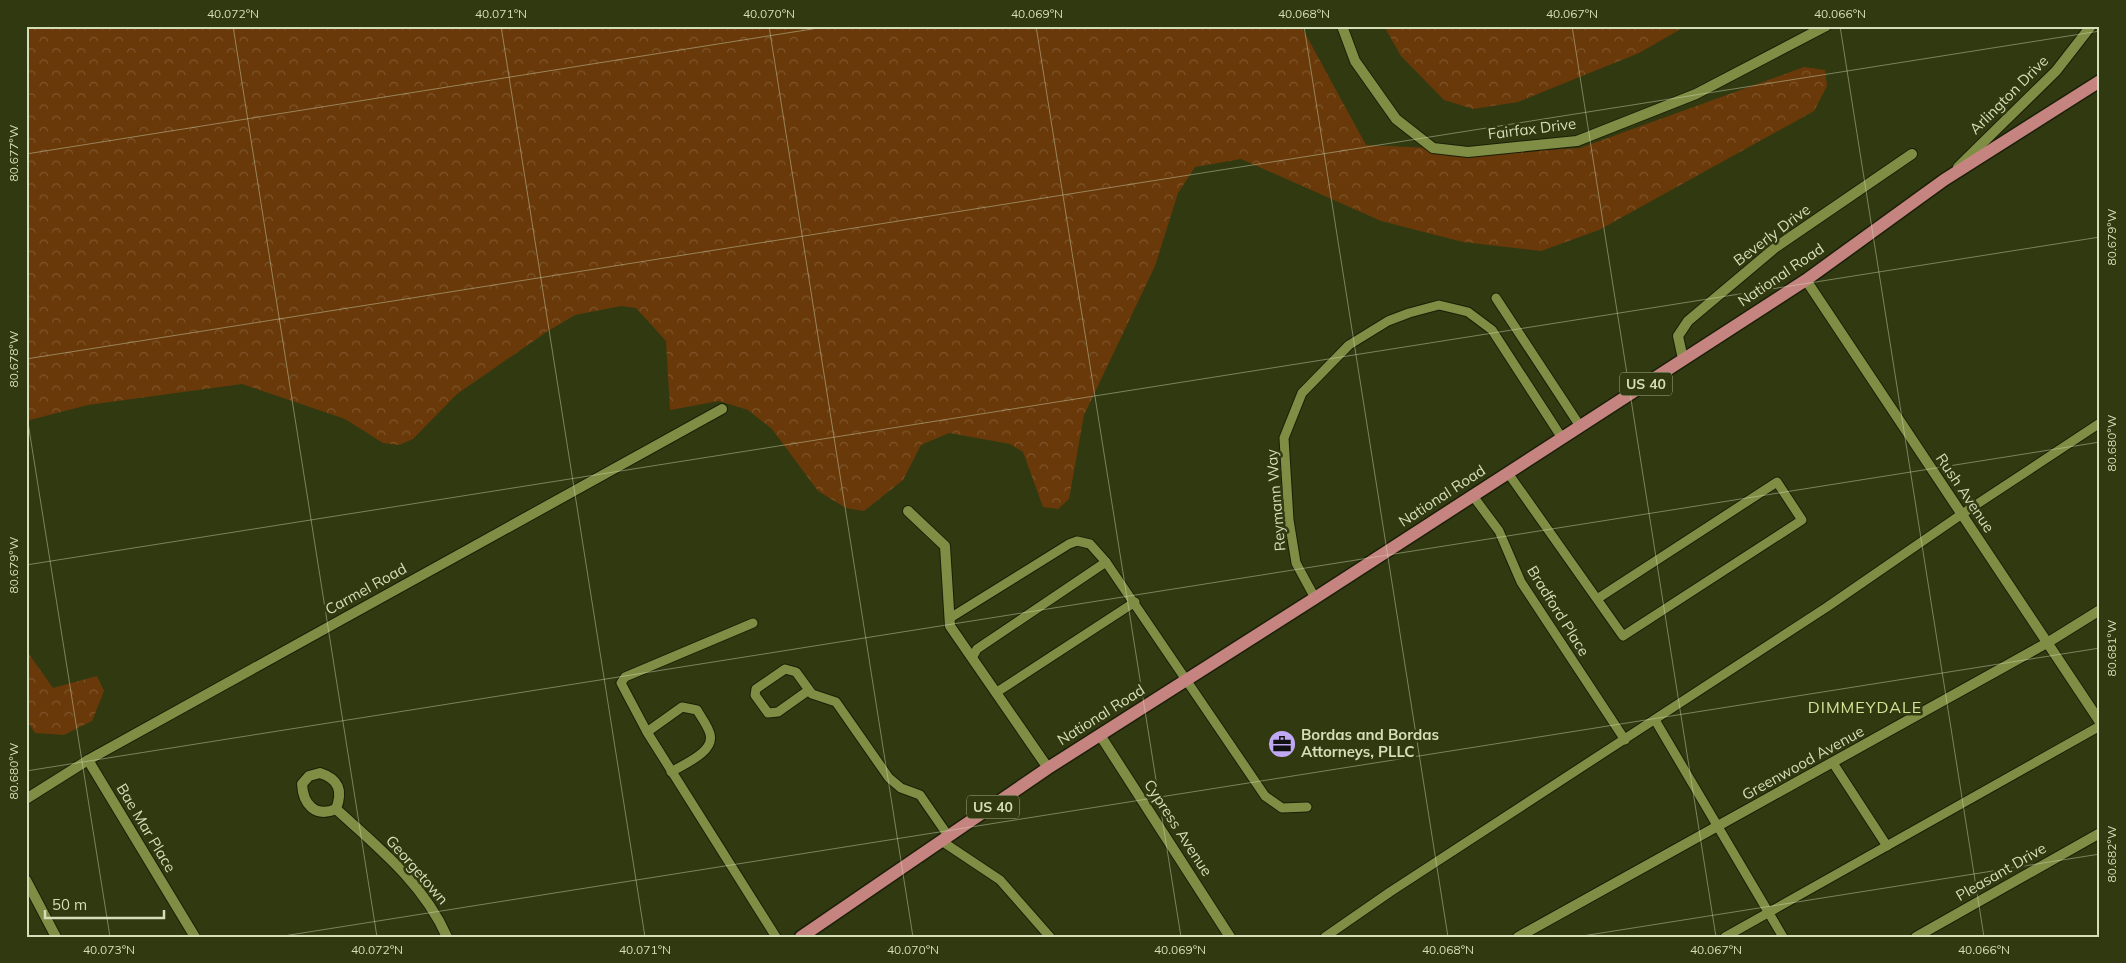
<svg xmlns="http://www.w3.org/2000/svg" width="2126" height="963" font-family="Mulish,sans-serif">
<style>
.forest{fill:url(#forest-crowns)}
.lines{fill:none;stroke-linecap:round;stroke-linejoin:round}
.lane-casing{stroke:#1a1f07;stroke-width:11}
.street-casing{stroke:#1a1f07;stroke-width:12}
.primary-casing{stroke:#1a1f07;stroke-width:15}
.lane{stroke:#7f8e44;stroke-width:9}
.street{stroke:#7f8e44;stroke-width:10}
.primary{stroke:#c68480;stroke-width:12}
.ticks{fill:none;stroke:#d4deb8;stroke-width:1;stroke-opacity:0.45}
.labels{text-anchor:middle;stroke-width:5;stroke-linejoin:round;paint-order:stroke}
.shield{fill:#313911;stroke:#a3ac86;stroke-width:1}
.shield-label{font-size:14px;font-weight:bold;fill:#d4deb8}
.street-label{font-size:15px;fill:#d4deb8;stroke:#313911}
.poi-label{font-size:15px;font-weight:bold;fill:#d4deb8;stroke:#313911;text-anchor:start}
.neighbourhood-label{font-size:16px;letter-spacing:1px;fill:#d3e598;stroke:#313911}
.neatline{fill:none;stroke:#d4deb8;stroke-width:2}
.ticks-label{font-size:12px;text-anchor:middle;fill:#d4deb8}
</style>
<defs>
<pattern id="forest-crowns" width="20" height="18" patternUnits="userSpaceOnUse" patternTransform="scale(1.25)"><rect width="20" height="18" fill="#693909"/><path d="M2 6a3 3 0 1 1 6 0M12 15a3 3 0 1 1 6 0" fill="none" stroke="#7e552b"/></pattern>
</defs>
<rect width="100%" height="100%" fill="#313911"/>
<g class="forest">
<path d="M26,26h1275l65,119 147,7 67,-4 224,-81 21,3 2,16 -13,25 -215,119 -58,21 -78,-9 -82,-21 -140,-62 -46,8 -17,26 -23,73 -71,149 -15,84 -11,10 -15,-2 -20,-55 -13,-8 -61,-11 -28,12 -18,35 -39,31 -18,-3 -28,-17 -46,-62 -24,-19 -29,-9 -49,9 -4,-69 -30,-33 -15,-2 -46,9 -27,16 -91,63 -44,45 -14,6 -16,-2 -38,-24 -103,-35 -154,21 -62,16z"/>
<path d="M1384,26h302l-47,27 -121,49 -45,7 -29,-9 -43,-44z"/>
<path d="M26,650l27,38 44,-12 7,15 -12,30 -28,14 -29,-2 -9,-14z"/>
</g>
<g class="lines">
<defs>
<g id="lane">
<path d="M1496,298l84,128"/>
<path d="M1508,473l115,163 179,-116 -25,-38 -180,117"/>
<path d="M1473,496l26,35 22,51 104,158"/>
<path d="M1315,598l-19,-35 -7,-43 -5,-82 18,-45 47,-48 39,-24 21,-8 30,-8 29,7 24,18 70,108"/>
<path d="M950,618l119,-74 8,-3 13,3 16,18 159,234 17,12 25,-1"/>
<path d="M753,623l-128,54 -4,6 26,49 129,205"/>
<path d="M972,658l5,-9 129,-87"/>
<path d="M809,690l-31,22 -10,1 -13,-18 1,-6 29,-20 11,3 16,22 24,8 53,76 12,10 19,7 29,42"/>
<path d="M997,692l138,-90"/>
<path d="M1655,720l128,217"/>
<path d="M647,732l35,-25 15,3c4,7 11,16 13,24 5,18 -26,30 -39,38"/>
<path d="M1833,763l54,83"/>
<path d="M943,842l57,38 50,57"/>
<path d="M1325,937l65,-45 437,-285 135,-93 138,-91"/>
<path d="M1725,937l375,-211"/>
</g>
<g id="street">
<path d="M1342,26l13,35 41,58 37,29 35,4 109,-11 119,-47 130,-68"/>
<path d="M1958,167l98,-96 35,-45"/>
<path d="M1806,280l294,442"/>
<path d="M1683,359l-5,-23 10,-15 88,-74 136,-93"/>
<path d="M908,511l37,35 5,80 98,142"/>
<path d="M1100,735l130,202"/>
<path d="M88,760l107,177"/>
<path d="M320,773c19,6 23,18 16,36 -21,9 -33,-5 -34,-25l7,-8z"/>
<path d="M26,799l62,-39 634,-351"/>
<path d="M336,809c42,38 88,75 111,128"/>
<path d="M26,880l30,57"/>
<path d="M1518,937l529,-294 53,-33"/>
<path d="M1916,937l184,-104"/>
</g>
<path id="primary" d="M801,937l247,-169 267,-170 491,-318 138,-100 156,-99"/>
</defs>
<use href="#lane" class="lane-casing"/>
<use href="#street" class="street-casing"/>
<use href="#primary" class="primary-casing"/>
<use href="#lane" class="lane"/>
<use href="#street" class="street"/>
<use href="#primary" class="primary"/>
</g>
<path class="ticks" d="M233,26l144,911M501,26l144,911M769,26l144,911M1036,26l145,911M1304,26l144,911M1572,26l144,911M1840,26l144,911M26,154l805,-128M26,359l2074,-328M26,410l84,527M26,565l2074,-328M26,771l2074,-329M277,937l1823,-289M1576,937l524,-83"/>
<defs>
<symbol id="office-disc" viewBox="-11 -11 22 22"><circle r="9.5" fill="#c1a8f3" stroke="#313911"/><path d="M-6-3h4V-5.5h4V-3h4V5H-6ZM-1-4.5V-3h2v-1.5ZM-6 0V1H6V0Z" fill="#111"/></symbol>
</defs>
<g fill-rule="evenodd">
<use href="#office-disc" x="1266" y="728" width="32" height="32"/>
</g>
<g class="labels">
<g class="shield">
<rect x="1620" y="372.5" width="52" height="23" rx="4"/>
<rect x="967" y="795.5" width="52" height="23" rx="4"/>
</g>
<g class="shield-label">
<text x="1646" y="389">US 40</text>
<text x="993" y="812">US 40</text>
</g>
<g class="street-label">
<text transform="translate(2009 95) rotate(-45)" y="5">Arlington Drive</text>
<text transform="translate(1532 129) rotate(-7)" y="5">Fairfax Drive</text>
<text transform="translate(1772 235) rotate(-37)" y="5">Beverly Drive</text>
<text transform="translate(1781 275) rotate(-34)" y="5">National Road</text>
<text transform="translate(1965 493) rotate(56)" y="5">Rush Avenue</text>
<text transform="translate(1442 496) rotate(-33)" y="5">National Road</text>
<text transform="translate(1276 500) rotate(-95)" y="5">Reymann Way</text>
<text transform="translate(366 589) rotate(-29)" y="5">Carmel Road</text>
<text transform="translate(1558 611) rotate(58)" y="5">Bradford Place</text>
<text transform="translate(1101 715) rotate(-32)" y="5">National Road</text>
<text transform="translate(1803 763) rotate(-29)" y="5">Greenwood Avenue</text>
<text transform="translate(146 828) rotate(59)" y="5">Bae Mar Place</text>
<text transform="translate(1178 828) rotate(57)" y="5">Cypress Avenue</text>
<text transform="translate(417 870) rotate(49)" y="5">Georgetown</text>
<text transform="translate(2001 872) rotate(-30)" y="5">Pleasant Drive</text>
</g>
<g class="poi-label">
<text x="1301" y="740">Bordas and Bordas<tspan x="1301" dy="17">Attorneys, PLLC</tspan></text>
</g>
<g class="neighbourhood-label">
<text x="1865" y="713">DIMMEYDALE</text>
</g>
</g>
<rect width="2126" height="963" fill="none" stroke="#313911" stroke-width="55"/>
<path d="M45 910v8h119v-8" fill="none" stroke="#d4deb8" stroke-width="2.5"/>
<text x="52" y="910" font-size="15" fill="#d4deb8" stroke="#313911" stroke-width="4" paint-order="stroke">50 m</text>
<rect x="28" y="28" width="2070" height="908" class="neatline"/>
<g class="ticks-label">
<text x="233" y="18">40.072°N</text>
<text x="501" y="18">40.071°N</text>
<text x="769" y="18">40.070°N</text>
<text x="1037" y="18">40.069°N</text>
<text x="1304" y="18">40.068°N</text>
<text x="1572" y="18">40.067°N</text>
<text x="1840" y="18">40.066°N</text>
<text transform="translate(14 153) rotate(-90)" y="4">80.677°W</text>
<text transform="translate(2112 237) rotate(-90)" y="4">80.679°W</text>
<text transform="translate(14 359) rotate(-90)" y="4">80.678°W</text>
<text transform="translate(2112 443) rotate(-90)" y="4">80.680°W</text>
<text transform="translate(14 565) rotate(-90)" y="4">80.679°W</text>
<text transform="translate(2112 648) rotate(-90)" y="4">80.681°W</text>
<text transform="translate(14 771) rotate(-90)" y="4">80.680°W</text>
<text transform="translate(2112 854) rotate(-90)" y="4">80.682°W</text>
<text x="109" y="954">40.073°N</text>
<text x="377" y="954">40.072°N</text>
<text x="645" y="954">40.071°N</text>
<text x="913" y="954">40.070°N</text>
<text x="1180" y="954">40.069°N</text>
<text x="1448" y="954">40.068°N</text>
<text x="1716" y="954">40.067°N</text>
<text x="1984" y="954">40.066°N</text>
</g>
</svg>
